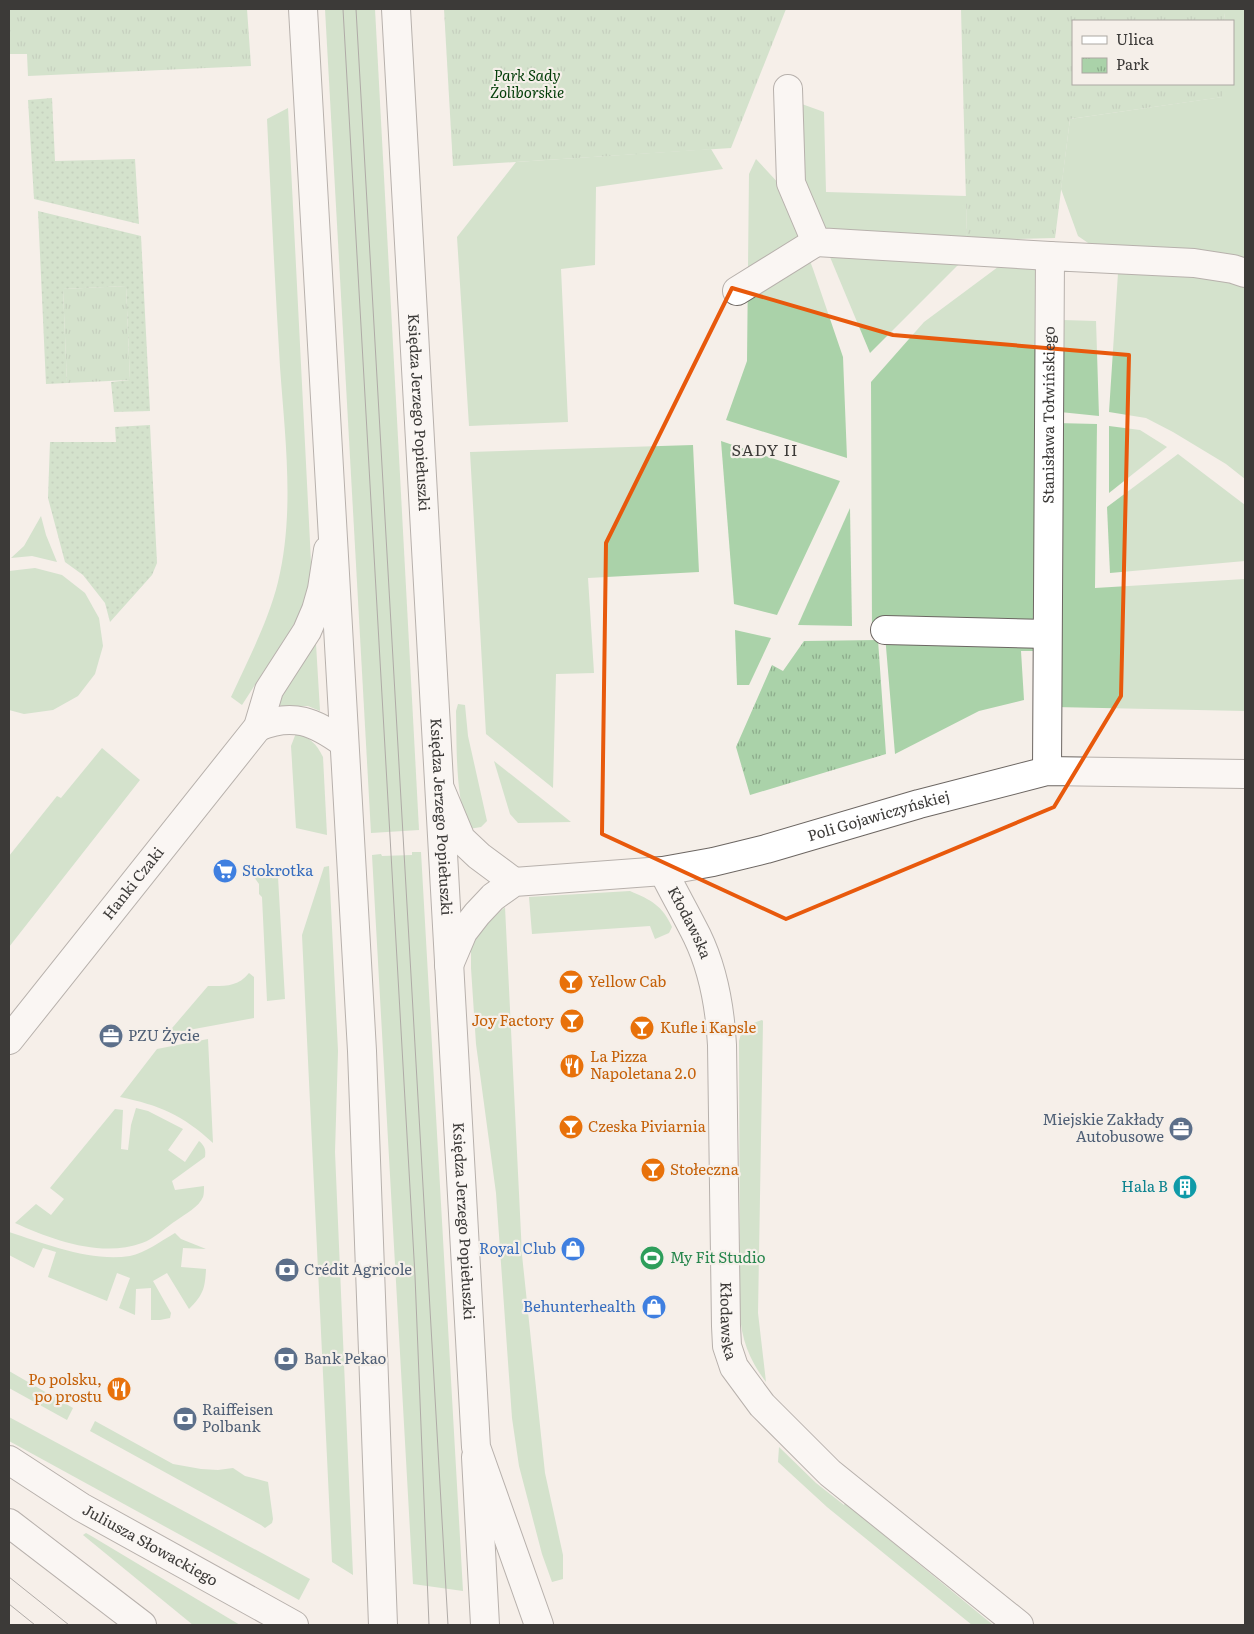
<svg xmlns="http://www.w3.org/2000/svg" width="1254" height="1634" font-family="Literata,serif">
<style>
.grass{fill:#aad2a9}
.park{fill:url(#park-tufts)}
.garden{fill:url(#garden-dots)}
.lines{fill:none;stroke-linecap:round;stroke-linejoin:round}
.minor-casing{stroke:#6c6662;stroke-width:30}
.tertiary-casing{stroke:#6c6662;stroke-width:30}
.secondary-casing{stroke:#6c6662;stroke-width:30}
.minor{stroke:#fff;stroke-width:28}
.tertiary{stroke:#fff;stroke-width:28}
.secondary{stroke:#fff;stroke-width:28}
.tram{stroke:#5b5856;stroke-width:1}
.marked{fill:none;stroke:#e8590c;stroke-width:4;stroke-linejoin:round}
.labels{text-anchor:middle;stroke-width:4.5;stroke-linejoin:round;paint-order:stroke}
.park-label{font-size:15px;font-style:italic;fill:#033d08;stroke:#f5efe9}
.street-label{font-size:15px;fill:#3c3a38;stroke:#f5efe9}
.shop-label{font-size:15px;fill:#366cbe;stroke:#f5efe9;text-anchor:end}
.food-label{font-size:15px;fill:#c56008;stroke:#f5efe9;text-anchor:start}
.service-label{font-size:15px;fill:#4e5e75;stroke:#f5efe9;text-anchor:start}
.culture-label{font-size:15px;fill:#0d838f;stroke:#f5efe9;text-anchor:end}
.leisure-label{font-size:15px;fill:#27864d;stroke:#f5efe9;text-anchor:start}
.neighbourhood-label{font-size:16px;letter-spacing:1px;fill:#3c3a38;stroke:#f5efe9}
</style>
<defs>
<pattern id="park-tufts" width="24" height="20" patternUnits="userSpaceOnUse" patternTransform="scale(1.25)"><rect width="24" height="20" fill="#aad2a9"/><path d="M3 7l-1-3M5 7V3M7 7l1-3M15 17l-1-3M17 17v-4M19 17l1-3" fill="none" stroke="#8cab8b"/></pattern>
<pattern id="garden-dots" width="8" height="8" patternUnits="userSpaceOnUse" patternTransform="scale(1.25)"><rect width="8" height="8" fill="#aad2a9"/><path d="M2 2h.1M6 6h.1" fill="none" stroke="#8cab8b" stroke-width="1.8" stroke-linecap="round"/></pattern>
</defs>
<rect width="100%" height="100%" fill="#f5efe9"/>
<g class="grass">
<path d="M325,9h50l44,821 -48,3z"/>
<path d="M1225,13h20v249l-151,-15 -16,-11 -17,-47 9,-70 152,-22 1,-13h10v-63h-9z"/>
<path d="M799,103l25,9 2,80 140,4 1,44 13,14 -23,12 -87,87 -70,-168z"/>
<path d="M288,108l24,474 -10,30 -60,93 -11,-8c17,-37 37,-75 47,-115 17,-70 7,-144 2,-215 -5,-82 -9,-165 -13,-248z"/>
<path d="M711,149l12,20 -127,18 -1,78 -34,4 7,153 -99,4 -12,-189 59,-75z"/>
<path d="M756,159l26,28 31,82 30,88 4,101 -121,-38 21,-59 2,-187z"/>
<path d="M1002,264l36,4 1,383h-18l3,49 -45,11 -84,43 -10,-119 -13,-2 -1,-251 53,-60z"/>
<path d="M1118,273l107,6 20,6v194l-19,-15 -53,-32 -27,-14 -37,-6z"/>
<path d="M1062,320l34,1 3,95 -39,-4z"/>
<path d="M1056,423l41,1 -2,164 150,-9v132l-190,-4z"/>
<path d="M1109,426l31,4 27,17 -58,46z"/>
<path d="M721,441l119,40 -63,134 -43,-11z"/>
<path d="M693,445l6,127 -111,6 6,95 -38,1 -3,114 -67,-54 -16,-282z"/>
<path d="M1178,454l67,51v56l-135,12 -3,-66z"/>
<path d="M850,508l2,118 -54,-1z"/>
<path d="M41,516l5,19 11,27 -25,-6 -21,2 13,-12z"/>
<path d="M35,568l27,7 23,18 14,25 4,28 -8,28 -17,22 -25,14 -29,4 -15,-4v-139z"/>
<path d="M735,630l36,8 -22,47h-12z"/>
<path d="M316,644l4,67 -12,-5 -36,1z"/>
<path d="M458,704l7,1 3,31 19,85 -6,6 -12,2c-14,-30 -12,-83 -13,-118z"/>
<path d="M296,733c14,5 20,10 27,24l4,78 -31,-7 -5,-82z"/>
<path d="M102,748l38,32 -131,167v-91l48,-60 4,2z"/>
<path d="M494,761l67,53 10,8 -53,1 -8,-9z"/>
<path d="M412,852h9l42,739 -50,-7 -41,-729 9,-1 1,2 30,-1z"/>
<path d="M246,866l32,11 7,122 -18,2 -5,-104 -3,-3v-10z"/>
<path d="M329,866l9,185 -3,101 18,423 -21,-13 -30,-627 22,-68z"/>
<path d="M630,891c21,9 32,14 42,36l-3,6 -14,6 -5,-13 -118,8 -3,-37z"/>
<path d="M505,907l17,348 23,218 18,82v24l-11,3 -10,-28 -23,-88 -7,-48 -16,-225 -20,-149 -5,-76v-23l7,-14z"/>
<path d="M249,973l5,4v41l-87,16 41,-48c17,0 30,1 41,-13z"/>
<path d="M762,1020l1,1 -5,292 8,69c-16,-21 -25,-43 -26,-69l-1,-272c3,-13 10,-17 23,-21z"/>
<path d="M208,1039l5,104c-30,-28 -54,-38 -93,-46l37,-48z"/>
<path d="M136,1108l12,3 35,18 -15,21 17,12 14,-21c6,5 7,9 6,16l-33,24 3,9 29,-4c0,3 0,9 -1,11 -4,10 -18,17 -26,23 -11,7 -23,19 -35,23 -40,15 -90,-3 -127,-20l21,-19 15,11 13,-16 -14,-11 65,-79 8,1 -2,39 7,1 3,-25z"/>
<path d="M9,1232c37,12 81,30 121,24 15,-3 31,-15 45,-23l6,6 25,10 -23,-1 -2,19 25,2c-1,20 -3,26 -17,40l-22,-36 -14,8 18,32 -1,5 -10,2h-9v-32l-15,1 -1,26 -16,-7 11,-30 -13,-5 -10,28 -59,-24 8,-25 -13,-4 -9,20 -25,-13z"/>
<path d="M9,1371l64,37 -6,12 -58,-32z"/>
<path d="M9,1417l301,162 -11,21 -290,-159z"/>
<path d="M95,1421l78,43 28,5 17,1 15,-2 12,8 23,6 5,37 -1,4 -7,5 -4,-3 -171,-94z"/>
<path d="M779,1447l37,36 28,22 1,-2 148,122h-21l-145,-118 -49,-45z"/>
<path d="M86,1533l7,4 147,88h-47l-110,-90z"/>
</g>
<g class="park">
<path d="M9,9h238l4,57 -223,10 -1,-22h-18z"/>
<path d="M444,9h342l-55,139 -278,18z"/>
<path d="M961,9h284v4h-20l-1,8h-151v63h150v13l-153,22 -15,119 -88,2z"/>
<path d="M126,286l4,94 -63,3 -4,-94z"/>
<path d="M878,640l8,114 -136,41 -14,-48 36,-82 11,6 21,-30z"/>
</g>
<g class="garden">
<path d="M52,98l3,63 80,-2 4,65 -105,-25 -6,-99z"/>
<path d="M38,211l103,25 9,175 -36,1 -3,-30 19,-2 -4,-94 -63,3 4,94 -21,1z"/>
<path d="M150,425l7,138 -5,12 -42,47 -5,-19 -22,-28 -18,-13 -17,-64 2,-56h66l-1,-15z"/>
</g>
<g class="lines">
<defs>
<g id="minor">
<path d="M788,89l3,94 25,59 234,14"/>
<path d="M737,291l79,-49"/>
<path d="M885,630l162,4"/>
<path d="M258,727c35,-15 57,-5 86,16"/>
<path id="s1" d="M1047,771l3,-515 144,7 39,6 12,4"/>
<path d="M441,791l20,48 18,17 35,26"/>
<path id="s2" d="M663,871c11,22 23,43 34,65 17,35 23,72 25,109l4,281 1,20 7,21 28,38 68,68 189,152"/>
<path id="s3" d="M449,965l14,-33 14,-18 16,-17 21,-15 149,-11 50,-9 53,-13 153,-45 128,-33 198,3"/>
<path id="s4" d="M9,1040l249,-313 11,-37 38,-59 9,-21 6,-21 6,-39"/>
</g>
<path id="tertiary" d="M476,1457l9,168"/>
<g id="secondary">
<path d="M303,9l59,1042 21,574"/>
<path id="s5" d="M396,9l80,1438 63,178"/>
<path id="s6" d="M9,1460l72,47 213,118"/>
<path d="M9,1523l133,102"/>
</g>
</defs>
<use href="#minor" class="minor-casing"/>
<use href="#tertiary" class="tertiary-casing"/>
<use href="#secondary" class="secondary-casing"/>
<use href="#minor" class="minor"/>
<use href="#tertiary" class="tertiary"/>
<use href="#secondary" class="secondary"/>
<g class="tram">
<path d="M343,9l72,1267 14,349"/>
<path d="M356,9l92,1616"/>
<path d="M9,1577l60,48"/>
<path d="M9,1604l26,21"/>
</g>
</g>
<path d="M0 0H1254V1634H0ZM732,288l161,47 236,20 -8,341 -67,111 -268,112 -184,-85 4,-291z" fill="#f5efe9" fill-opacity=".55" fill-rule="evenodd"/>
<path class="marked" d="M732,288l161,47 236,20 -8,341 -67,111 -268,112 -184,-85 4,-291z"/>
<defs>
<symbol id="supermarket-disc" viewBox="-11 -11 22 22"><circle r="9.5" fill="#3f7fe0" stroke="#f5efe9"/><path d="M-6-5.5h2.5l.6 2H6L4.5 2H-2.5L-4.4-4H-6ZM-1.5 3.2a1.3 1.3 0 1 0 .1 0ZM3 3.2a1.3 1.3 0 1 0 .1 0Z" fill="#fff"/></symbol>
<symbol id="bar-disc" viewBox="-11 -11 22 22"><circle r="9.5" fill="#e8710a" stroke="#f5efe9"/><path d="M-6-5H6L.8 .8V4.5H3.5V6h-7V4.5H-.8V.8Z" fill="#fff"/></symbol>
<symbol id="office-disc" viewBox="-11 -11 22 22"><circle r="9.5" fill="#5c6f8a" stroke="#f5efe9"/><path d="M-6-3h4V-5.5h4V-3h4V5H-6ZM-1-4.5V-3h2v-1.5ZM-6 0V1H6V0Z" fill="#fff"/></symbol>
<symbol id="restaurant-disc" viewBox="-11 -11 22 22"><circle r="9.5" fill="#e8710a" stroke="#f5efe9"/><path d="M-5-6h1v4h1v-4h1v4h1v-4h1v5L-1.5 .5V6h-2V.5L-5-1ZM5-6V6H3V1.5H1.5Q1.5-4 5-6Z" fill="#fff"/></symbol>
<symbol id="building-disc" viewBox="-11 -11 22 22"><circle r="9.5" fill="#0f9aa8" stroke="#f5efe9"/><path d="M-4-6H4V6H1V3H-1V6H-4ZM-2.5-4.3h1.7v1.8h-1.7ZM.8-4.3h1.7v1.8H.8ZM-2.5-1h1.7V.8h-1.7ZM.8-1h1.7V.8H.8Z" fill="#fff"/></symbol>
<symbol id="shop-disc" viewBox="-11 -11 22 22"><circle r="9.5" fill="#3f7fe0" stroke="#f5efe9"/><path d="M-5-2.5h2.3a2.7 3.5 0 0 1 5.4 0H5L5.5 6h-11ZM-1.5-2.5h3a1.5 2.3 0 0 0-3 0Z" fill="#fff"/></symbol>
<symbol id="stadium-disc" viewBox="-11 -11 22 22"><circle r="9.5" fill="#2e9e5b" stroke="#f5efe9"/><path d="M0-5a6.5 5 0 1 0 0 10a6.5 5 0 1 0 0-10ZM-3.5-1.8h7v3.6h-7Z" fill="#fff"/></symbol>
<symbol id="bank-disc" viewBox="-11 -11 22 22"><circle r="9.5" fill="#5c6f8a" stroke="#f5efe9"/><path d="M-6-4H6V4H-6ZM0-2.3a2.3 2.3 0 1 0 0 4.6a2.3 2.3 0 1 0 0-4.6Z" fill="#fff"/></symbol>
</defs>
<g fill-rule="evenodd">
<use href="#supermarket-disc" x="211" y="857" width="28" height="28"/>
<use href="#bar-disc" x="557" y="968" width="28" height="28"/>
<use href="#bar-disc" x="558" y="1007" width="28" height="28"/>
<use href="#bar-disc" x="628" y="1014" width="28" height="28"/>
<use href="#office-disc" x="97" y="1022" width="28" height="28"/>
<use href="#restaurant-disc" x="558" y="1052" width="28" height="28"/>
<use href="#bar-disc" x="557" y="1113" width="28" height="28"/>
<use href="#office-disc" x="1167" y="1115" width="28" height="28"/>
<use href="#bar-disc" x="639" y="1156" width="28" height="28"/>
<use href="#building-disc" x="1171" y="1173" width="28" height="28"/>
<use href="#shop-disc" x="559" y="1235" width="28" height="28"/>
<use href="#stadium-disc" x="638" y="1244" width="28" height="28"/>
<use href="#bank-disc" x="273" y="1256" width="28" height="28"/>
<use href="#shop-disc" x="640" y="1293" width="28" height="28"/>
<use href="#bank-disc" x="272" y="1345" width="28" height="28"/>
<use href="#restaurant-disc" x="105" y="1375" width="28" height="28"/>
<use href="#bank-disc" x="171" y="1405" width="28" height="28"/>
</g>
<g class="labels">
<g class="park-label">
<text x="527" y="81">Park Sady<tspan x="527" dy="17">Żoliborskie</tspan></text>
</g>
<g class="street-label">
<text dy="5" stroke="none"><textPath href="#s5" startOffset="404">Księdza Jerzego Popiełuszki</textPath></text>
<text dy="5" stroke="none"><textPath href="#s1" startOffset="356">Stanisława Tołwińskiego</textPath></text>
<text dy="5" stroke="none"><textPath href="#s3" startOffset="480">Poli Gojawiczyńskiej</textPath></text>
<text dy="5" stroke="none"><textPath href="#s5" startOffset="809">Księdza Jerzego Popiełuszki</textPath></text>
<text dy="5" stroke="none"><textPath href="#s4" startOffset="200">Hanki Czaki</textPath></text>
<text dy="5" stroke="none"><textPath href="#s2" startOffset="58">Kłodawska</textPath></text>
<text dy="5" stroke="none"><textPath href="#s5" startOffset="1214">Księdza Jerzego Popiełuszki</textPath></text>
<text dy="5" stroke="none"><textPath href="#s2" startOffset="462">Kłodawska</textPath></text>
<text dy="5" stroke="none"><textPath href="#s6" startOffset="165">Juliusza Słowackiego</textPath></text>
</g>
<g class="shop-label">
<text x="242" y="876" text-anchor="start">Stokrotka</text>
<text x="556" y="1254">Royal Club</text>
<text x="636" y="1312">Behunterhealth</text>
</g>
<g class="food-label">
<text x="588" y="987">Yellow Cab</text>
<text x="554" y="1026" text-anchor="end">Joy Factory</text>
<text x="660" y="1033">Kufle i Kapsle</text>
<text x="590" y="1062">La Pizza<tspan x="590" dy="17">Napoletana 2.0</tspan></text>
<text x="588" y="1132">Czeska Piviarnia</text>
<text x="670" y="1175">Stołeczna</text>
<text x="102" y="1385" text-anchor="end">Po polsku,<tspan x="102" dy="17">po prostu</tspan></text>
</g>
<g class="service-label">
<text x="128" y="1041">PZU Życie</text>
<text x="1164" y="1125" text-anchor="end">Miejskie Zakłady<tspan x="1164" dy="17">Autobusowe</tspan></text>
<text x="304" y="1275">Crédit Agricole</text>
<text x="304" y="1364">Bank Pekao</text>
<text x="202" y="1415">Raiffeisen<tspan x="202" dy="17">Polbank</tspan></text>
</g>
<g class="culture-label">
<text x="1168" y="1192">Hala B</text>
</g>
<g class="leisure-label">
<text x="670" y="1263">My Fit Studio</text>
</g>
<g class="neighbourhood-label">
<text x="765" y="456">SADY II</text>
</g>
</g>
<rect width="1254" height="1634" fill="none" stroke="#3c3a38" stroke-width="20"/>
<rect x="1072" y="20" width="162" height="65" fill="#f5efe9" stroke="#aba7a2"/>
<rect x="1082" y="36" width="25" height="8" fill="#ffffff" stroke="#aba7a2"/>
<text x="1116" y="45" font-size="15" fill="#3c3a38">Ulica</text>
<rect x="1082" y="58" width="25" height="15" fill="url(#park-tufts)" stroke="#aba7a2"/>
<text x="1116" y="70" font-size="15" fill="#3c3a38">Park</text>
</svg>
